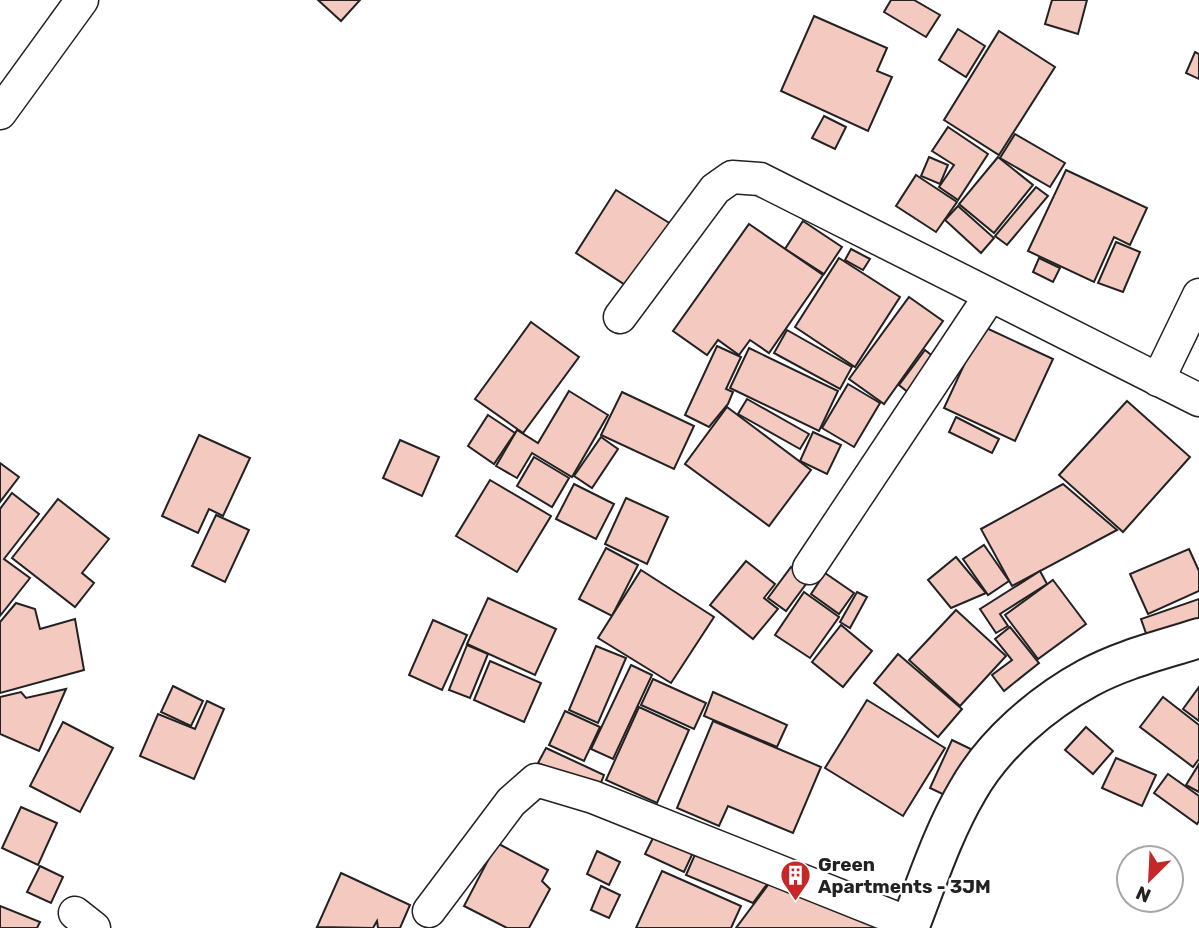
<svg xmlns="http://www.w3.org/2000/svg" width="1199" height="928" font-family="Rubik,sans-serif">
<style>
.building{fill:#f3c9c0;stroke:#222;stroke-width:2}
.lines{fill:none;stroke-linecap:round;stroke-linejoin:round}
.minor-casing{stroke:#222;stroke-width:35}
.tertiary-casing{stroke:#222;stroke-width:42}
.minor{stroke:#fff;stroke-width:32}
.tertiary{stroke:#fff;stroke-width:38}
.labels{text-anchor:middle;stroke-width:5;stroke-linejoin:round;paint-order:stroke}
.poi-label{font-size:19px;font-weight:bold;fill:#222;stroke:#fff;text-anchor:start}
</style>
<rect width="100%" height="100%" fill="#fff"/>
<g class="building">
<path d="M318,0h42l-19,21z"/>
<path d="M891,0h23l26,15 -14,22 -42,-25z"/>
<path d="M1052,0h35l-9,34 -33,-10z"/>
<path d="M814,16l73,32 -10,23 15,6 -24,54 -87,-40z"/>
<path d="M958,29l27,17 -19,31 -27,-17z"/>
<path d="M999,31l56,36 -56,88 -55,-35z"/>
<path d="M1195,52l4,2v25l-13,-6z"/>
<path d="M824,116l22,11 -11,22 -23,-11z"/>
<path d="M948,127l40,27 -30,46 -19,-13 15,-22 -22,-14z"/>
<path d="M1015,134l50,29 -15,24 -50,-29z"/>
<path d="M929,157l19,8 -8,19 -19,-8z"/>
<path d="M998,157l35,28 -39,48 -35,-29z"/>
<path d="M1066,170l81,38 -17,37 -16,-8 -20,45 -66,-31z"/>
<path d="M916,175l41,27 -21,30 -40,-26z"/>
<path d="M1036,187l12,9 -41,49 -12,-9z"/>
<path d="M616,190l55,34 -41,64 -54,-35z"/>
<path d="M958,206l36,32 -13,15 -36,-33z"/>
<path d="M803,221l39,26 -18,27 -39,-25z"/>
<path d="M749,224l74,51 -54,78 -19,-13 -11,15 -21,-15 -11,15 -34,-24z"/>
<path d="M1116,242l24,10 -17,40 -25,-9z"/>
<path d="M851,249l19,10 -7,11 -18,-10z"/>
<path d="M839,258l61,39 -45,70 -60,-40z"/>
<path d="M1039,258l21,10 -7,14 -20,-10z"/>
<path d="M909,297l34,24 -59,83 -35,-25z"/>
<path d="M531,322l48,35 -56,76 -48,-34z"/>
<path d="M982,326l71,33 -38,82 -71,-33z"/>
<path d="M787,330l65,37 -12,22 -66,-36z"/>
<path d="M717,346l24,11 -15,32 7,3 -5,12 -19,23 -24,-12z"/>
<path d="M749,348l89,43 -19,40 -89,-43z"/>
<path d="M925,350l15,12 -26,35 -15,-12z"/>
<path d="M848,384l32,19 -26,44 -32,-19z"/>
<path d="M569,391l39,24 -36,62 -40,-24 -15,25 -21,-12 21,-36 21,13z"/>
<path d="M622,392l72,34 -20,43 -73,-34z"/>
<path d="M747,399l62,35 -9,15 -62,-35z"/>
<path d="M1127,401l63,56 -67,75 -64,-57z"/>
<path d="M727,407l84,63 -42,56 -84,-62z"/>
<path d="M488,415l27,18 -21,31 -26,-18z"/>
<path d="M956,417l43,22 -7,14 -43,-21z"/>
<path d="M813,432l28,13 -14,29 -27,-13z"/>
<path d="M199,435l51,23 -27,58 -14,-7 -11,24 -36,-17z"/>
<path d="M601,437l17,12 -26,39 -18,-12z"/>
<path d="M400,440l39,17 -17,39 -39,-18z"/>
<path d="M534,457l35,21 -17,29 -35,-21z"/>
<path d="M0,463l19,14 -19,25z"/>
<path d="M490,480l61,36 -34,56 -61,-36z"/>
<path d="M574,484l40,20 -18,35 -40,-20z"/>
<path d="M1063,484l54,46 -105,56 -31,-57z"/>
<path d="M12,493l27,21 -35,45 26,19 -30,38v-107z"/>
<path d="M626,498l42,19 -21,47 -42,-20z"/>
<path d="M58,499l51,40 -27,34 12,10 -19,24 -63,-49z"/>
<path d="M216,515l33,15 -24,52 -33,-16z"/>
<path d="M984,545l25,36 -21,14 -25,-36z"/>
<path d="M606,548l32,17 -26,51 -33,-17z"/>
<path d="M1189,549l10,22v20l-51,23 -18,-40z"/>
<path d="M956,557l30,36 -35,15 -23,-28z"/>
<path d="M746,561l29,23 -11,14 14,11 -25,30 -43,-34z"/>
<path d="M791,567l18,13 -23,31 -18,-13z"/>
<path d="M641,570l73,47 -43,66 -73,-45z"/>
<path d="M1040,571l7,13 -47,30 8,12 -12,7 -16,-24z"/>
<path d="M825,573l29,20 -15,21 -28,-20z"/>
<path d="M1053,580l33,44 -48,35 -33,-44z"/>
<path d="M804,592l35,25 -29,41 -35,-23z"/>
<path d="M857,592l10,5 -17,31 -10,-6z"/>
<path d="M488,598l68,31 -21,46 -68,-31z"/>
<path d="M1199,599v22l-51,18 -7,-20z"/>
<path d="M16,603l19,6 5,20 35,-10 9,51 -84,23v-71z"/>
<path d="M956,610l50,46 -46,50 -51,-46z"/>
<path d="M433,620l34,15 -25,55 -33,-15z"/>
<path d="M841,625l31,26 -29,36 -31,-25z"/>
<path d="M1010,627l29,36 -35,28 -12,-16 20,-15 -17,-21z"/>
<path d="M467,645l21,9 -18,44 -21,-8z"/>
<path d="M596,646l30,12 -28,65 -29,-13z"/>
<path d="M898,654l64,55 -24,28 -64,-54z"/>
<path d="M490,661l51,22 -17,39 -50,-22z"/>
<path d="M631,665l21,10 -39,84 -22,-10z"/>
<path d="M653,679l53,24 -12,26 -53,-24z"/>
<path d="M173,686l30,15 -12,25 -30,-14z"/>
<path d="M1199,687v34l-16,-12z"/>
<path d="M66,689l-27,62 -39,-17v-37l21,-5 5,6z"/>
<path d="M713,692l74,33 -10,22 -73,-31z"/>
<path d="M1163,697l36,28v34l-6,8 -53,-40z"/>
<path d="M867,700l78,48 -42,68 -78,-48z"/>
<path d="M207,701l17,8 -30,70 -54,-23 18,-42 37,15z"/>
<path d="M639,707l50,23 -32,73 -51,-23z"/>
<path d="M565,711l35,16 -16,34 -35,-16z"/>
<path d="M713,721l108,46 -28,66 -65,-27 -9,20 -42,-18z"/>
<path d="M63,722l50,26 -33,64 -50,-26z"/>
<path d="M1086,727l27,24 -20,23 -28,-24z"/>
<path d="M952,740l25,12 -22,48 -25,-12z"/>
<path d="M546,748l58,27 -6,15 -60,-27z"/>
<path d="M1116,758l40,17 -14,31 -40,-18z"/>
<path d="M1199,764v28l-13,-7z"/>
<path d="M1168,774l31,22v25l-2,3 -43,-31z"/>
<path d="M21,807l36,16 -19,42 -36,-17z"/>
<path d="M658,828l38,18 -12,26 -39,-18z"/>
<path d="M497,843l51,27 -6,11 8,8 -21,39h-22l-43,-22z"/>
<path d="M700,843l73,33 -20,27 -67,-28z"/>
<path d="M597,851l23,11 -11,23 -22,-11z"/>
<path d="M40,866l23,11 -12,26 -24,-11z"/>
<path d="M662,871l79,35 -10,22h-95z"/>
<path d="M341,873l69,32 -10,23h-22l-1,-7 -4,7 -56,-1z"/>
<path d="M774,877l121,51h-159z"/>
<path d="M601,886l19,9 -11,23 -18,-8z"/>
<path d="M0,906l40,16 -3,6h-37z"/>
</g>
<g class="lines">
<defs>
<g id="minor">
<path d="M0,113l82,-113"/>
<path d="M620,317l95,-128 17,-12 28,2 439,221"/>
<path d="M1158,380l41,-85"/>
<path d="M809,568l181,-272"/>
<path d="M429,911l82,-109 25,-22 57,17 318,127"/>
<path d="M75,913l19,15"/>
</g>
<path id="tertiary" d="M909,928c18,-46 34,-96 59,-138 26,-46 74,-87 120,-112 35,-19 74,-28 111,-40"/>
</defs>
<use href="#minor" class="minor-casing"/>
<use href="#tertiary" class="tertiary-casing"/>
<use href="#minor" class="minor"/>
<use href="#tertiary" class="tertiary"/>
</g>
<defs>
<symbol id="building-pin" viewBox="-11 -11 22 30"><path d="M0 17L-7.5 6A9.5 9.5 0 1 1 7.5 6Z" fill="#c62828" stroke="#fff"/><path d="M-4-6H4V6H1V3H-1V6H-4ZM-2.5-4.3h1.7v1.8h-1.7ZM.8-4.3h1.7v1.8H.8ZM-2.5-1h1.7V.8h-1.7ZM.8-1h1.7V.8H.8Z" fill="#fff"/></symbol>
</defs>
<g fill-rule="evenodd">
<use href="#building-pin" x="778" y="858" width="35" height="47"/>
</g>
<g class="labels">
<g class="poi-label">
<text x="818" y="871">Green<tspan x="818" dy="22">Apartments - 3JM</tspan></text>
</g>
</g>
<g transform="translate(1150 879) rotate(204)"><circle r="33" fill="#ffffff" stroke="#a7a7a7" stroke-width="2"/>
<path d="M0-5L12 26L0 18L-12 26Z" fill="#c62828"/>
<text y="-10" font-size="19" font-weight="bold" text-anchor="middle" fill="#222222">N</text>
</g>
</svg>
